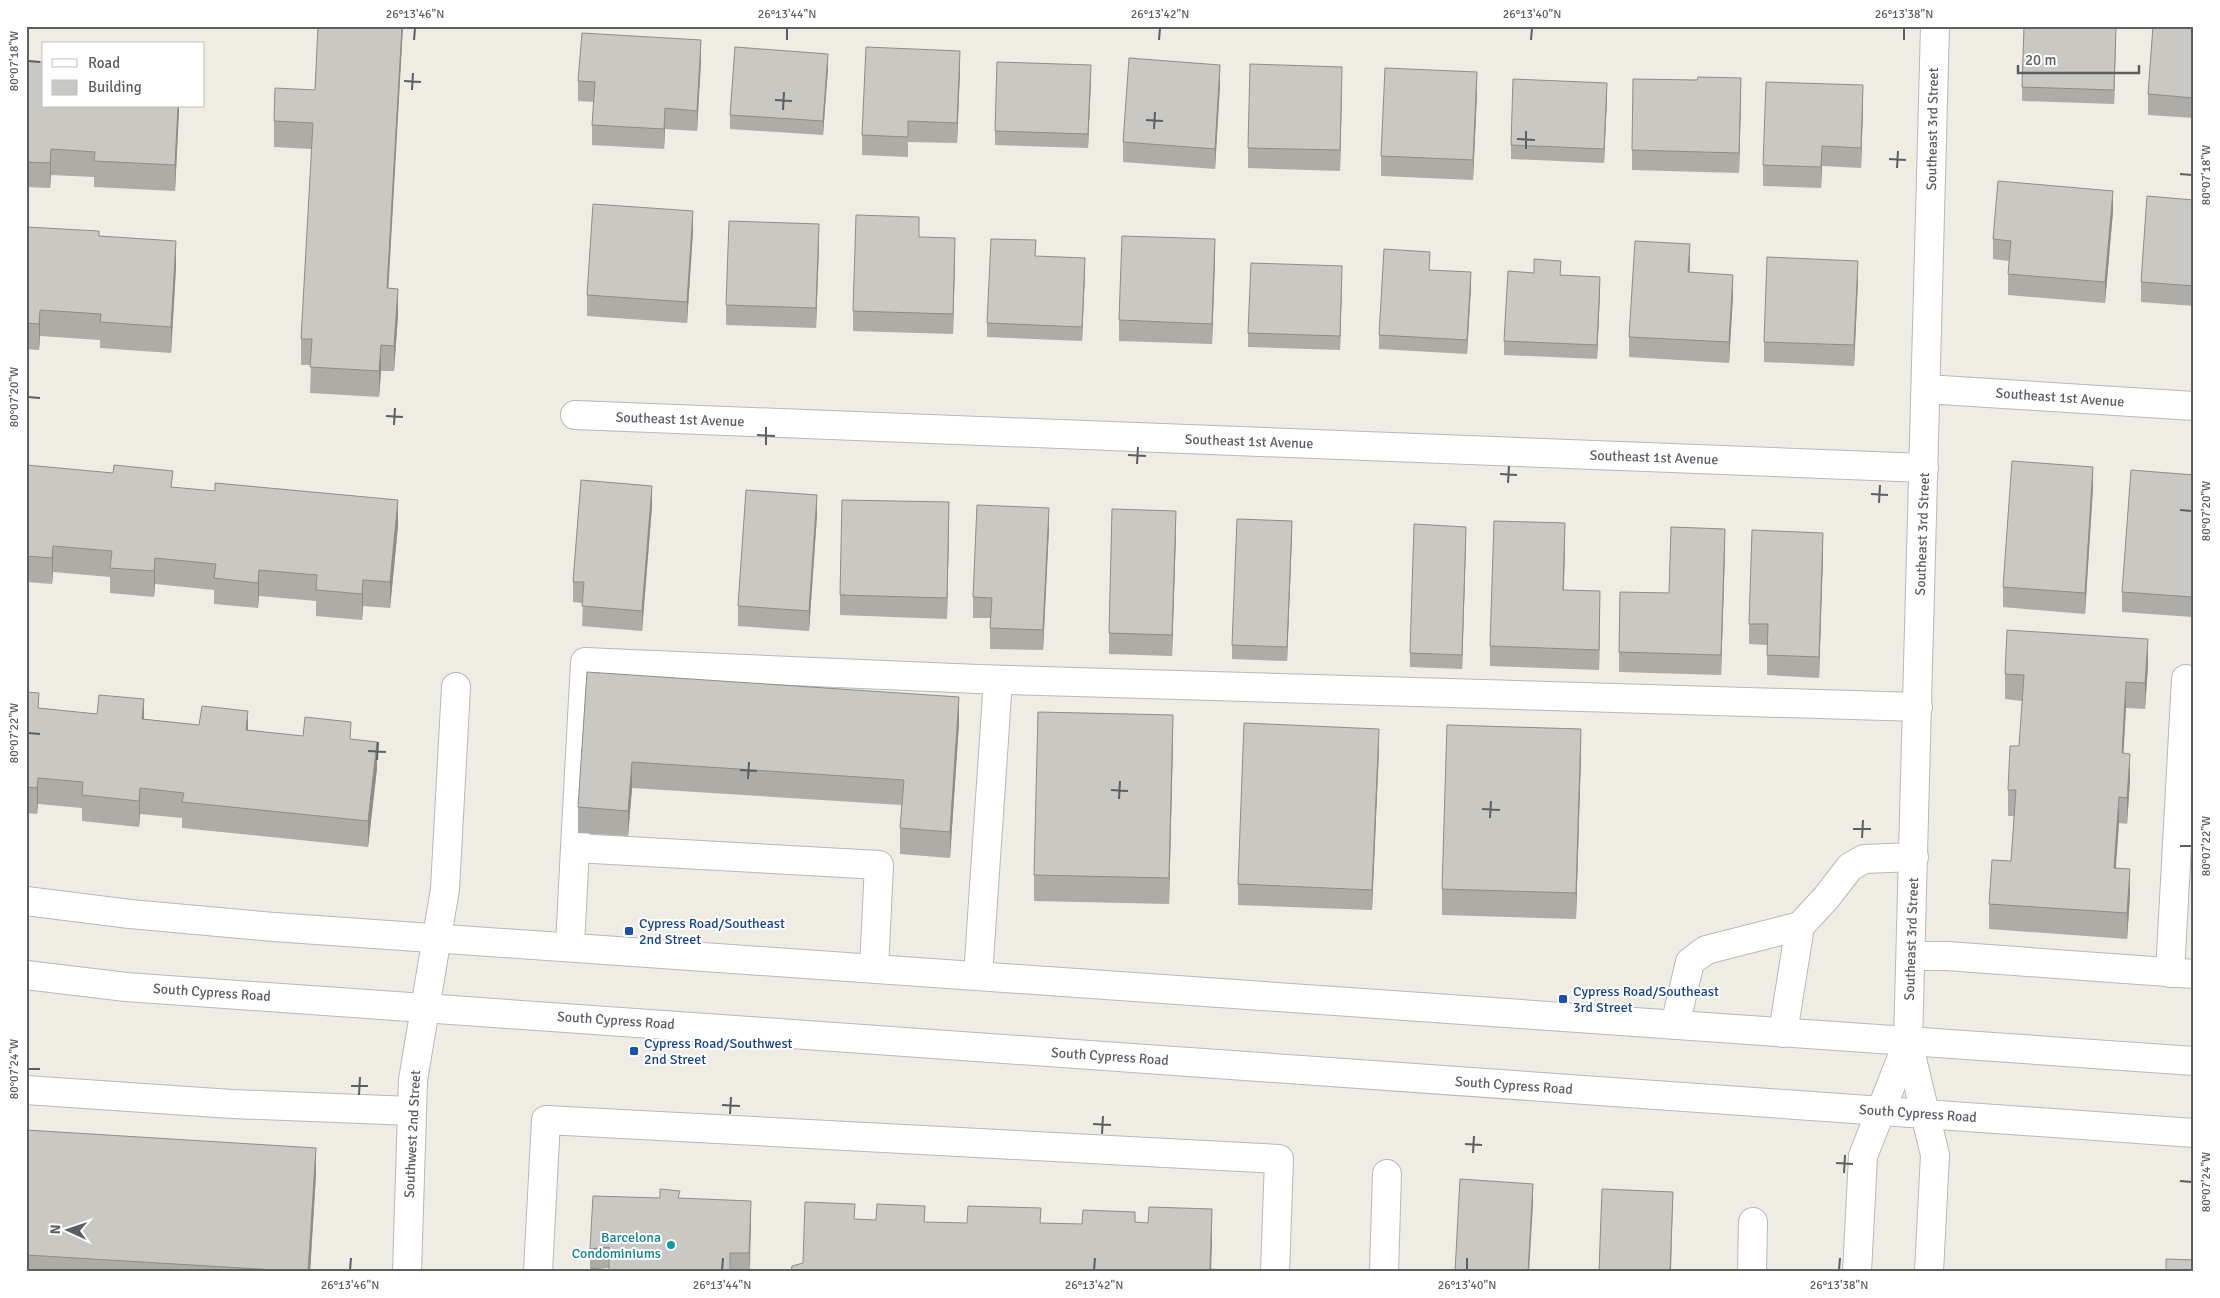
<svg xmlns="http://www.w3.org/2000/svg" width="2220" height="1298" font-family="Signika,sans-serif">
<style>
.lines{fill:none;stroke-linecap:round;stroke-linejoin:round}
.minor-casing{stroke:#b5b8bd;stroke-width:30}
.minor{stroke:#fff;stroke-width:28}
.wall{fill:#aeaca7;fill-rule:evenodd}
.shaded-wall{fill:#8d8c88}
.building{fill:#cac8c2;stroke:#8d8c88}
.ticks{fill:none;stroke:#5b5e63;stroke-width:2}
.transit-dot{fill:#1a4fb4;stroke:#fff;stroke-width:2}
.culture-dot{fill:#0f9aa8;stroke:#fff;stroke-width:2}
.labels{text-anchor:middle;stroke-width:4;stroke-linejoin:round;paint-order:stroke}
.street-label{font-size:14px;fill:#5b5e63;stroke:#fff}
.transit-label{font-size:14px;fill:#164399;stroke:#fff;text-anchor:start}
.culture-label{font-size:14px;fill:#0d838f;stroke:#fff;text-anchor:end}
.neatline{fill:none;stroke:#5b5e63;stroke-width:2}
.ticks-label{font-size:12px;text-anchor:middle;fill:#5b5e63}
</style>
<rect width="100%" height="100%" fill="#eeece3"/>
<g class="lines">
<defs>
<g id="minor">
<path d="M1926,389l268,17"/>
<path d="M575,415l1349,53"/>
<path d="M575,848l10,-186 393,17 940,28"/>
<path d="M26,901l104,13 144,13 1920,134"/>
<path d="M570,946l5,-98 304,17 -5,103"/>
<path d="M1911,956h36l247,18"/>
<path d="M2170,973l16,-294"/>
<path d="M26,975l100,12 2068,146"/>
<path d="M978,976l20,-296"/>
<path d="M1675,1025l15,-63 16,-12 94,-24 26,-28 24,-31 14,-8 50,-2"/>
<path d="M1783,1033l17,-107"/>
<path d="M26,1090l206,14 180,7"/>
<path d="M407,1272l6,-192 32,-191 11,-202"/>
<path d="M538,1272l8,-152 733,39 -4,113"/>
<path d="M1384,1272l3,-98"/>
<path d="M1752,1272l1,-50"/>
<path d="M1857,1272l6,-116 45,-114"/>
<path d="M1929,1272l6,-117 -27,-113 27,-1016"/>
</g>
</defs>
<use href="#minor" class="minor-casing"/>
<use href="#minor" class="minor"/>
</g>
<g class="wall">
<path d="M318,26h85l-15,262 10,27 -4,56h-13l-2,26 -69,-4 1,-28h-10v-26l11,-190 -38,-2v-26l41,-31z"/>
<path d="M2194,26v92l-46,-3v-21z"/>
<path d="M2116,36l-2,68 -92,-3v-14z"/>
<path d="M26,61l18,45h135l-4,85 -81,-4v-10l-43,-2 -1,13 -24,-1z"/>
<path d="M701,61l-4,70 -32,-2 -1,20 -72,-4v-20l2,-23 -16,-1v-20z"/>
<path d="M828,68l-5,67 -93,-6v-14z"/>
<path d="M960,71l-3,72 -49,-1v15l-46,-2v-20z"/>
<path d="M1091,79l-3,69 -93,-3v-14z"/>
<path d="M1220,85l-5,84 -92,-7v-20z"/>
<path d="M1342,87l-2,84 -92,-3v-20z"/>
<path d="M1477,93l-4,87 -92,-4v-20z"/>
<path d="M1607,97l-3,66 -93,-4v-14z"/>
<path d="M1741,98l-2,75 -107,-3v-20z"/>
<path d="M1863,105l-2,63 -39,-2 -1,22 -58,-2v-21z"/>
<path d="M2194,200v106l-53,-4v-20z"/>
<path d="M2113,211l-8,92 -97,-8v-21l1,-13 -16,-2v-20z"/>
<path d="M26,227l73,9 77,31 -5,86 -71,-5v-8l-60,-4 -1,14 -13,-1z"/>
<path d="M693,231l-6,92 -100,-7v-21z"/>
<path d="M919,237l36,21 -2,76 -100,-3v-20z"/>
<path d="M819,244l-3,84 -90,-3v-20z"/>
<path d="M1036,256l49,16 -3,69 -95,-4v-14z"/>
<path d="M1215,259l-3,85 -93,-3v-21z"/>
<path d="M1690,265l-1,7 44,23 -4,68 -100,-6v-20z"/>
<path d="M1430,270l41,16 -4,68 -88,-5v-14z"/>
<path d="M1561,275l39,16 -3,68 -93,-4v-14z"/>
<path d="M1342,280l-2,70 -92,-3v-14z"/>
<path d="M1858,281l-4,85 -90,-4v-20z"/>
<path d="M26,465l147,22 225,39 -8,82 -27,-2 -1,14 -46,-4v-15l-57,-5 -1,12 -44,-4v-14l-59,-6 -1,13 -44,-4v-16l-57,-5 -1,12 -26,-2z"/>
<path d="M2194,475l-2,142 -70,-5v-20z"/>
<path d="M2093,487l-8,127 -82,-7v-20z"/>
<path d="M652,506l-10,125 -60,-5 1,-23 -10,-1v-20z"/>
<path d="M817,515l-8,116 -71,-5v-20z"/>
<path d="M949,523l-2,96 -107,-4v-20z"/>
<path d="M1049,528l-6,122 -53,-1v-31h-17v-21z"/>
<path d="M1176,531l-4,125 -63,-2v-21z"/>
<path d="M1292,535l-5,126 -55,-2v-14z"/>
<path d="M1466,541l-4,128 -52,-2v-14z"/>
<path d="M1565,543l-1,47 36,22 -1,58 -109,-4v-20z"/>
<path d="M1725,549l-4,126 -102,-3v-20l50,-59z"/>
<path d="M1823,553l-4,125 -52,-3v-30l-18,-1v-20z"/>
<path d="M2148,665l-3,44 -19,-1 -3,45 7,27 -3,44 -8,-1 -4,46 15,26 -3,44 -138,-10v-25l22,-43 3,-45h-6v-26l11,-44 3,-45 -17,-2v-25z"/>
<path d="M587,672l372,51 -9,135 -50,-4v-26l2,-23 -270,-17 -4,48 -50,-3v-26z"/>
<path d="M26,692l13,16 264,28 48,3 26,29 -9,79 -186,-19v-10l-42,-4 -1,13 -57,-6v-13l-44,-4 -1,10 -11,-1z"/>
<path d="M1173,740l-4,164 -135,-3v-26z"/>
<path d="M1379,749l-7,161 -134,-5v-21z"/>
<path d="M1581,755l-5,164 -134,-4v-26z"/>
<path d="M26,1130l290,44 -6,98h-284z"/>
<path d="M660,1198h20l71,24 -1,50h-160v-23zM609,1268v2l-12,-1z"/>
</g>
<g class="shaded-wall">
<path d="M402,26h1l-16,288v-26z"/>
<path d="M2116,26v10l-2,68v-14z"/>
<path d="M701,40v21l-4,70v-20z"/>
<path d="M960,51v20l-3,72v-20z"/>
<path d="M828,54v14l-5,67v-14z"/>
<path d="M1091,65v14l-3,69v-14z"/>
<path d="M1220,65v20l-5,84v-20z"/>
<path d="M1342,67v20l-2,84v-21z"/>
<path d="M1477,72v21l-4,87v-20z"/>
<path d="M1741,78v20l-2,75v-20z"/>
<path d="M1607,83v14l-3,66v-14z"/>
<path d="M1863,85v20l-2,63v-20z"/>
<path d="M178,106h1v7l-4,78v-26z"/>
<path d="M665,108v21l-1,20v-20z"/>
<path d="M1822,146v20l-1,22v-21z"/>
<path d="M51,149v26l-1,13v-25z"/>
<path d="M2113,191v20l-8,92v-21z"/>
<path d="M693,211v20l-6,92v-21z"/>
<path d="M819,224v20l-3,84v-20z"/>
<path d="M955,238v20l-2,76v-20z"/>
<path d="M1215,239v20l-3,85v-20z"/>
<path d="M176,241v26l-5,86v-26z"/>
<path d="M1690,244v21l-2,27v-20z"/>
<path d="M1085,258v14l-3,69v-14z"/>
<path d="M1858,261v20l-4,85v-21z"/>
<path d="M1342,266v14l-2,70v-14z"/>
<path d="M1471,272v14l-4,68v-14z"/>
<path d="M1733,275v20l-4,68v-21z"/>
<path d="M1600,277v14l-3,68v-14z"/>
<path d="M398,289v26l-4,56v-25z"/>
<path d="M40,310v26l-1,14v-26z"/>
<path d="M381,345v26l-2,26v-26z"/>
<path d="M2093,467v20l-8,127v-21z"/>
<path d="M652,486v20l-10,125v-20z"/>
<path d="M817,495v20l-8,116v-20z"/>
<path d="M398,500v26l-8,82v-26z"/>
<path d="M949,502v21l-2,96v-21z"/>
<path d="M1049,508v20l-6,122v-20z"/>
<path d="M1176,511v20l-4,125v-21z"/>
<path d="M1292,521v14l-5,126v-14z"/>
<path d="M1565,523v20l-2,67v-20z"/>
<path d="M1466,527v14l-4,128v-14z"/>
<path d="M1725,529v20l-4,126v-20z"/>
<path d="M1823,533v20l-4,125v-21z"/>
<path d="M53,546v26l-1,12v-26z"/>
<path d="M155,558v26l-1,13v-26z"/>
<path d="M259,570v26l-1,12v-25z"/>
<path d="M2194,570v20l-2,27v-20z"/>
<path d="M363,580v26l-1,14v-26z"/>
<path d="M1600,591v21l-1,58v-20z"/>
<path d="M2148,639v26l-3,44v-26z"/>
<path d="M2126,682v26l-4,71v-26z"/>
<path d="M959,697v26l-9,135v-26z"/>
<path d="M144,699v26l-2,-6z"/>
<path d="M248,711v26l-2,-7z"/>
<path d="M1173,715v25l-4,164v-26z"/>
<path d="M1379,729v20l-7,161v-20z"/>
<path d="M1581,729v26l-5,164v-26z"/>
<path d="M377,742v26l-9,79v-26z"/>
<path d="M2130,754v26l-3,44v-26z"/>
<path d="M632,762v26l-4,48v-25z"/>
<path d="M38,778v26l-1,10v-26z"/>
<path d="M140,788v26l-1,13v-26z"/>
<path d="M2119,797v26l-5,71v-26z"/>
<path d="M2130,869v26l-3,44v-26z"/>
<path d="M316,1148v26l-6,98h-2z"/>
<path d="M1533,1184v20l-4,68h-1z"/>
<path d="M1673,1192l-2,80h-1z"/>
<path d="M751,1201v21l-2,50v-19z"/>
<path d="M1212,1209v35l-1,28h-1z"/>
</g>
<g class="building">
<path d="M318,26h84l-15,262 11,1 -4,57 -13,-1 -2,26 -69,-4 2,-28h-11l12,-216 -39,-2 1,-33 40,2z"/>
<path d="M2024,26h92l-2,64 -92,-3z"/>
<path d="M2153,26h41v72l-46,-4z"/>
<path d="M582,33l119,7 -4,71 -32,-3 -1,21 -72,-4 3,-43 -17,-1z"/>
<path d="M735,47l93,7 -5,67 -93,-6z"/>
<path d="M866,47l94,4 -3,72 -49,-2v16l-46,-2z"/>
<path d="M1129,58l91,7 -5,84 -92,-7z"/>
<path d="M26,61l18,1v44h134l-3,59 -81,-4 1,-9 -44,-3 -1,14 -24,-1z"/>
<path d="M997,62l94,3 -3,69 -93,-3z"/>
<path d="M1250,64l92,3 -2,83 -92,-2z"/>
<path d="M1385,68l92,4 -4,88 -92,-4z"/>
<path d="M1698,77l43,1 -2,75 -107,-3 1,-71 64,1z"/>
<path d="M1513,79l94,4 -3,66 -93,-4z"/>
<path d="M1766,82l97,3 -2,63 -39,-2 -1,21 -58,-2z"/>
<path d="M1998,181l115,10 -8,91 -97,-8 3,-33 -18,-2z"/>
<path d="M2147,196l47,4v86l-53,-4z"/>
<path d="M593,204l100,7 -6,91 -100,-7z"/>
<path d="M856,215l63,2v20l36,1 -2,76 -100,-3z"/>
<path d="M729,221l90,3 -3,84 -90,-3z"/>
<path d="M26,227l73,4v5l77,5 -5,86 -71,-5 1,-8 -61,-4 -1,14 -13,-1z"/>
<path d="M1122,236l93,3 -3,85 -93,-4z"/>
<path d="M991,239l45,1 -1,16 50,2 -3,69 -95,-4z"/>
<path d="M1635,241l55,3 -2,28 45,3 -4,67 -100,-5z"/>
<path d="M1384,249l46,3 -1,18 42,2 -4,68 -88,-5z"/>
<path d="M1767,257l91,4 -4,84 -90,-3z"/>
<path d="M1534,259l27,2 -1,14 40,2 -3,68 -93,-4 4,-70 26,2z"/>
<path d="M1251,263l91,3 -2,70 -92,-3z"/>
<path d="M2012,461l81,6 -8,126 -82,-6z"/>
<path d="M26,465l87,8 1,-8 59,6 -2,16 44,4v-8l183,17 -8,82 -27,-2 -1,14 -46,-4 1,-15 -58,-5 -1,13 -44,-5 2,-14 -61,-6 -1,13 -44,-3 2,-17 -59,-5 -1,12 -26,-2z"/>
<path d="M2131,470l63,5v95l-2,27 -70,-5z"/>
<path d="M581,480l71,6 -10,125 -60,-5 2,-24h-11z"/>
<path d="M746,490l71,5 -8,116 -71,-5z"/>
<path d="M842,500l107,2 -2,96 -107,-3z"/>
<path d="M977,505l72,3 -6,122 -53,-2 2,-30 -19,-1z"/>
<path d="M1112,509l64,2 -4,124 -63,-2z"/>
<path d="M1237,519l55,2 -5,126 -55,-2z"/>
<path d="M1494,521l71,2 -2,67 37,1 -1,59 -109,-4z"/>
<path d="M1414,524l52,3 -4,128 -52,-2z"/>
<path d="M1671,527l54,2 -4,126 -102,-3 1,-60 49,1z"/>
<path d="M1752,530l71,3 -4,124 -52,-2 1,-31h-19z"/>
<path d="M2007,630l141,9 -3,44 -19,-1 -4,71 8,1 -3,44 -8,-1 -5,71 16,1 -3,44 -138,-9 3,-44 19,1 5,-71h-8l2,-44h9l5,-71 -19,-1z"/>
<path d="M587,672l372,25 -9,135 -50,-4 4,-48 -272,-18 -4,49 -50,-4z"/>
<path d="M26,692l13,1 -1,15 59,6 2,-19 45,4 -2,20 57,6 3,-19 46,5 -2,19 57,6 2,-19 46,5 -1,17 27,3 -9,79 -186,-19 2,-9 -44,-5 -1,13 -57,-6 1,-13 -45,-4 -1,10 -11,-1z"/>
<path d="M1038,712l135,3 -4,163 -135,-3z"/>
<path d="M1244,723l135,6 -7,161 -134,-6z"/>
<path d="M1447,725l134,4 -5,164 -134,-4z"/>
<path d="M26,1130l290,18 -8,124 -282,-17z"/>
<path d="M1460,1179l73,5 -5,88h-73z"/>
<path d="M660,1189l20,2 -2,7 73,3 -2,52h-19v18l13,1h-153l1,-4 18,2v-23l-19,2 3,-53 67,2z"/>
<path d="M1602,1189l71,3 -3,80h-71z"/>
<path d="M805,1202l50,2 -1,15 22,1 1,-16 48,2 -1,16 43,1 1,-17 73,2 -1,15 42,1 1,-14 52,2v10l13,1 1,-16 63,2 -2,60 13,1v2h-432l1,-6 11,-3z"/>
<path d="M2166,1259l28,1v12h-28z"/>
</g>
<path class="ticks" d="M414,40l1,-12M787,40v-12M1159,40l1,-12M1531,40l1,-12M1904,40v-12M28,61l12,1M404,81l17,1M412,90l1,-17M775,100l17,1M783,110l1,-18M1146,120l17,1M1154,129l1,-17M1517,139l18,1M1526,149v-18M1889,159l17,1M1897,168l1,-17M2180,174l12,1M28,397l12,1M386,416l17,1M394,425l1,-17M757,435l18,1M766,445v-18M1128,455l18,1M1137,464l1,-17M1500,474l17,1M1508,483l1,-17M1871,494l17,1M1879,503l1,-18M2180,510l12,1M28,733l12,1M368,751l18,1M377,760l1,-18M740,770l17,1M748,779l1,-17M1111,790l17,1M1119,799l1,-18M1482,809l18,1M1490,818l1,-17M1853,829h18M1862,838l1,-18M2180,846h12M28,1069h12M351,1086h17M359,1095l1,-18M722,1105l18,1M730,1114l1,-17M1093,1124l18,1M1102,1134l1,-18M1465,1144l17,1M1473,1153l1,-17M1836,1163l17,1M1844,1173l1,-18M2180,1181l12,1M350,1270l1,-12M722,1270l1,-12M1094,1270l1,-12M1467,1270v-12M1839,1270l1,-12"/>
<g class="transit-dot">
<rect x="624" y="926" width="10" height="10" rx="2.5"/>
<rect x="1558" y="994" width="10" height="10" rx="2.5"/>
<rect x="629" y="1046" width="10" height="10" rx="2.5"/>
</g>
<circle class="culture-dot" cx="671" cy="1245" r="5"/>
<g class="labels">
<g class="street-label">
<text transform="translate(1932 129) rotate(-89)" y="5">Southeast 3rd Street</text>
<text transform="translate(2060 397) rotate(4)" y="5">Southeast 1st Avenue</text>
<text transform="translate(680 419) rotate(2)" y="5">Southeast 1st Avenue</text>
<text transform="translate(1249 441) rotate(2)" y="5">Southeast 1st Avenue</text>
<text transform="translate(1654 457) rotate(2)" y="5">Southeast 1st Avenue</text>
<text transform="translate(1922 534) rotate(-88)" y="5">Southeast 3rd Street</text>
<text transform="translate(1911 939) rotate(-88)" y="5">Southeast 3rd Street</text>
<text transform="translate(212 992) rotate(4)" y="5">South Cypress Road</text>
<text transform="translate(616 1020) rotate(4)" y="5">South Cypress Road</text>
<text transform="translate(1110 1056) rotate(4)" y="5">South Cypress Road</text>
<text transform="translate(1514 1085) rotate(4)" y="5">South Cypress Road</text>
<text transform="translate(1918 1113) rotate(4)" y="5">South Cypress Road</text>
<text transform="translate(412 1134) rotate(-87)" y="5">Southwest 2nd Street</text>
</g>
<g class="transit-label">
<text x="639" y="928">Cypress Road/Southeast<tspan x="639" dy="16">2nd Street</tspan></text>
<text x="1573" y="996">Cypress Road/Southeast<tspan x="1573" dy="16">3rd Street</tspan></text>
<text x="644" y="1048">Cypress Road/Southwest<tspan x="644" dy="16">2nd Street</tspan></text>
</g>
<g class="culture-label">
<text x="661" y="1242">Barcelona<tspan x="661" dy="16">Condominiums</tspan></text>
</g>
</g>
<rect width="2220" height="1298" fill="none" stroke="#ffffff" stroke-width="55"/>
<rect x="42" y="42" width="162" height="65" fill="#ffffff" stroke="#bdbfc1"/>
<rect x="52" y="59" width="25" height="8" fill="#ffffff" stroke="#bdbfc1"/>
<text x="88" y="68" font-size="15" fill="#5b5e63">Road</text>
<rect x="52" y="80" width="25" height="15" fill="#cac8c2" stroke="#bdbfc1"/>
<text x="88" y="92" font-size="15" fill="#5b5e63">Building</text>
<g transform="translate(68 1230) rotate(273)" stroke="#ffffff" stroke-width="4" paint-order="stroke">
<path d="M0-4L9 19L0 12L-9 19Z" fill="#5b5e63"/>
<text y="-8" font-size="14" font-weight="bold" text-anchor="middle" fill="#5b5e63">N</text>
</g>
<path d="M2018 65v8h121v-8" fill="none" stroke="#5b5e63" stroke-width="2.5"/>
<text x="2025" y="65" font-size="15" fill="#5b5e63" stroke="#ffffff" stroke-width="4" paint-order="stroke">20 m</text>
<rect x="28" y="28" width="2164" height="1242" class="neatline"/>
<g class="ticks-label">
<text x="415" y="18">26°13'46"N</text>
<text x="787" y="18">26°13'44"N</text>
<text x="1160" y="18">26°13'42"N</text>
<text x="1532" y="18">26°13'40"N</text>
<text x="1904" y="18">26°13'38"N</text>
<text transform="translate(14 61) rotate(-90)" y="4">80°07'18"W</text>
<text transform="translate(2206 175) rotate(-90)" y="4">80°07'18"W</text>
<text transform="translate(14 397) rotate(-90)" y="4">80°07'20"W</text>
<text transform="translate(2206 511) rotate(-90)" y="4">80°07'20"W</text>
<text transform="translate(14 733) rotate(-90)" y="4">80°07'22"W</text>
<text transform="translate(2206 846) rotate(-90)" y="4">80°07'22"W</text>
<text transform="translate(14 1069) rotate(-90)" y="4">80°07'24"W</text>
<text transform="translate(2206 1182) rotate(-90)" y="4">80°07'24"W</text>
<text x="350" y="1289">26°13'46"N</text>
<text x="722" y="1289">26°13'44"N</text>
<text x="1094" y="1289">26°13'42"N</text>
<text x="1467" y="1289">26°13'40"N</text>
<text x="1839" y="1289">26°13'38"N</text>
</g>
</svg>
